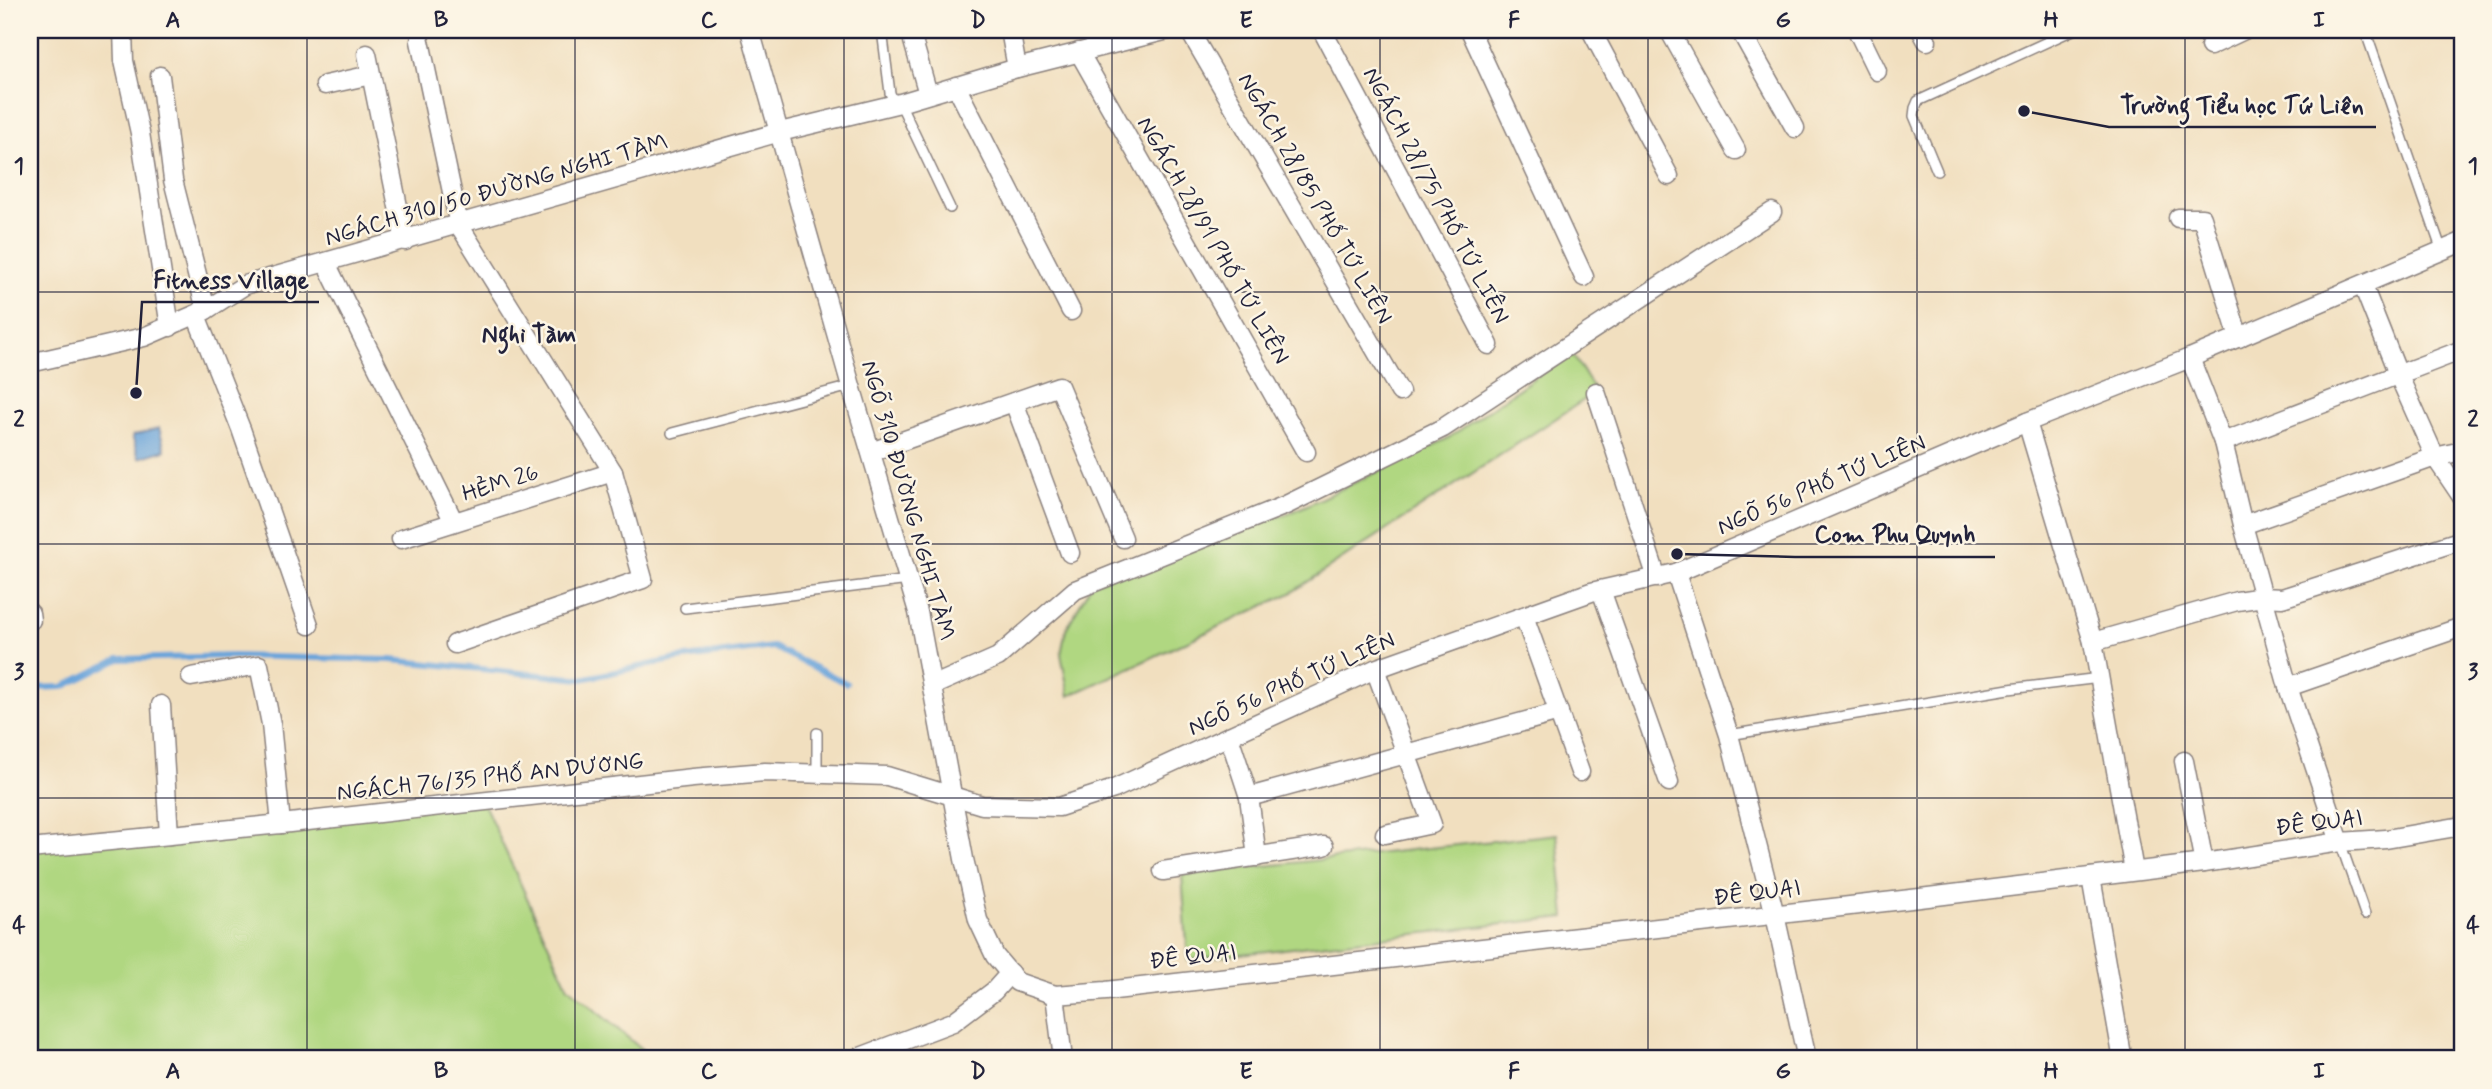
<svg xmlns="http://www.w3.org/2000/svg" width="2492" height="1089" font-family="Mynerve,sans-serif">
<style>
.green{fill:#b0d781;stroke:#697c5e;stroke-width:2}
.water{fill:#6aa4da;stroke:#46638a;stroke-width:2}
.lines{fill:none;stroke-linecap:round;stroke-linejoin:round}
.stream{stroke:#6aa4da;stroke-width:6}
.lane-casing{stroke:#8a807d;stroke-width:12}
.street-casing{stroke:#8a807d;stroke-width:21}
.lane{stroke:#fff;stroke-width:9}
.street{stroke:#fff;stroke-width:18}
.grid{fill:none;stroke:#22223b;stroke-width:2;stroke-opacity:0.55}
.labels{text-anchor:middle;stroke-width:5;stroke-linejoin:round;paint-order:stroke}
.street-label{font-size:23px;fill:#22223b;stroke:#fcf5e5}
.neighbourhood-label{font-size:24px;font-weight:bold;fill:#22223b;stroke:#fcf5e5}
.leader{fill:none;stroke:#22223b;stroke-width:2.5}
.callout-dot{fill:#22223b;stroke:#fcf5e5;stroke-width:2.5}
.callout-label{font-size:24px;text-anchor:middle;font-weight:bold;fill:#22223b;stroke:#fcf5e5;stroke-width:5;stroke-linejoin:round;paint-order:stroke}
.neatline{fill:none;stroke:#22223b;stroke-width:2.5}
.grid-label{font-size:23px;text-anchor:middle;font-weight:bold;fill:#22223b}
</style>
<rect width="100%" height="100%" fill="#fcf5e5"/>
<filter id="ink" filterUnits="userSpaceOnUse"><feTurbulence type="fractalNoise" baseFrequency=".0143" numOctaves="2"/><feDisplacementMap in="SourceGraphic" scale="14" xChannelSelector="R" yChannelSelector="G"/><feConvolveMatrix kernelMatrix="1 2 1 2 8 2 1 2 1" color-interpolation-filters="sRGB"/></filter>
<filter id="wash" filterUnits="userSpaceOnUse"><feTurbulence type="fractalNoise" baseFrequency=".00686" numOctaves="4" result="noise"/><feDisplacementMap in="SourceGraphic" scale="28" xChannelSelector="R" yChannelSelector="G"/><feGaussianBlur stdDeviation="1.57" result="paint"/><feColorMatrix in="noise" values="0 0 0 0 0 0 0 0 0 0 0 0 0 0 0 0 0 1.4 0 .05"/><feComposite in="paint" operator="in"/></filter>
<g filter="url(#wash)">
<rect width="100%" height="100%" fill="#f1dfbf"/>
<g class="green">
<path d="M1571,352l25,40 -307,202 -220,102 -8,-42 5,-25 26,-46 165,-61 31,-8 159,-75z"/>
<path d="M483,802l85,185 85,72h-623v-211z"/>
<path d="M1557,834l8,83 -377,43 -6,-85z"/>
</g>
<path class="water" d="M159,428l6,22 -26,8 -7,-22z"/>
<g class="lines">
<path class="stream" d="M30,688l33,-1 56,-28 115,-3 157,4 190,19 96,-20 96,-12 73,36"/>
</g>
</g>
<g filter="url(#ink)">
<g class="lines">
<defs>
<g id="lane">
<path d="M882,30l8,63 5,11"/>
<path d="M2365,30l77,221"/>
<path d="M900,103l50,105"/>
<path d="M1937,171l-23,-55 1,-8 3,-7 155,-71"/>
<path d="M672,433l179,-47"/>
<path d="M685,608l224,-28"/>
<path d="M817,733v41"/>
<path d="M1729,735l280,-46 91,-11"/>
<path d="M2340,842l25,72"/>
<path d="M30,1030l5,29"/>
</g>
<g id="street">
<path d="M123,30l1,31 16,72 30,194"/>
<path d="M750,30l101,356 67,226 46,247 14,61 17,36 22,26 38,13 51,-4 814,-93 284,-35 136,-21 46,-3 76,-13"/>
<path d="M1010,30l7,38"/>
<path d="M1189,30l211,362"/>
<path d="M1322,30l167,315"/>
<path d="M1470,30l114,247"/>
<path d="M1591,30l78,146"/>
<path d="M1669,30l67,120"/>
<path d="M1740,30l55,98"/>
<path d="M1857,30l20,41"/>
<path d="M1921,30l6,11"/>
<path d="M420,41l39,184 154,247 30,107 -188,65"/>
<path d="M913,41l15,53"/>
<path d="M2210,46l34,-16"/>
<path d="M1079,52l227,400"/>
<path d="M367,54l38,187"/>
<path d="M160,76l13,104 33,130"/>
<path d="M325,85l46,-10"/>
<path d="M956,86l115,225"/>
<path d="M2178,218h24l37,120"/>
<path d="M326,263l128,259"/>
<path d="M2363,286l35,88 37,83 27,40"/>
<path d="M196,315l45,114 68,196"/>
<path d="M2190,358l33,84 20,83 45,162 52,155"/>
<path d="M30,363l114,-26 62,-27 39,-25 535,-153 120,-29 117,-35 151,-38"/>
<path d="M1596,392l61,186"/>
<path d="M1014,402l56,151"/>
<path d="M2027,422l66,220 41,229"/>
<path d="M2223,442l239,-92"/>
<path d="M871,452l188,-66 64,152"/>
<path d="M2243,525l192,-68 27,-6"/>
<path d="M401,539l212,-67"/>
<path d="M1676,573l53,162 46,180 32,144"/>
<path d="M1601,590l68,192"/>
<path d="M30,613l1,7"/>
<path d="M1524,616l56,156"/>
<path d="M2093,642l144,-41 26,-4 19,1 180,-58"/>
<path d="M1375,669l57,155 -47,10"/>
<path d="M191,677l68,-12 12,59 10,100"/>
<path d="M932,686l66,-29 77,-67 211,-85 157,-77 329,-216"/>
<path d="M2288,687l174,-60"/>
<path d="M161,705l8,130"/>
<path d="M1229,736l20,61 8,60"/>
<path d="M2184,761l20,102"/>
<path d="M1249,797l310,-85"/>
<path d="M30,849l251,-25 412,-46 72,-6 122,4 95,29 77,2 55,-18 261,-120 216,-77 85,-19 351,-151 163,-64 272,-116"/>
<path d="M1163,871l161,-25"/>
<path d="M2091,877l31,178"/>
<path d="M1055,995l8,64"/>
<path d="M855,1059l98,-37 41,-31 16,-18"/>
</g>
</defs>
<use href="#lane" class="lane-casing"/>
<use href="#street" class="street-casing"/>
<use href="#lane" class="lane"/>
<use href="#street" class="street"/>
</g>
</g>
<path class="grid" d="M307,30v1029M575,30v1029M844,30v1029M1112,30v1029M1380,30v1029M1648,30v1029M1917,30v1029M2185,30v1029M30,292h2432M30,544h2432M30,798h2432"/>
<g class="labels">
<g class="street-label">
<text transform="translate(496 189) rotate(-16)" y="8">NGÁCH 310/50 ĐƯỜNG NGHI TÀM</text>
<text transform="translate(1437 195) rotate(62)" y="8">NGÁCH 28/75 PHỐ TỨ LIÊN</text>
<text transform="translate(1316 198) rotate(60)" y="8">NGÁCH 28/85 PHỐ TỨ LIÊN</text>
<text transform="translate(1214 240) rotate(60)" y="8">NGÁCH 28/91 PHỐ TỨ LIÊN</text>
<text transform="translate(500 482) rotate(-17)" y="8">HẺM 26</text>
<text transform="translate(1821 484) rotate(-23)" y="8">NGÕ 56 PHỐ TỨ LIÊN</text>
<text transform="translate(909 500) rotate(74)" y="8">NGÕ 310 ĐƯỜNG NGHI TÀM</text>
<text transform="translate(1291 683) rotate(-24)" y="8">NGÕ 56 PHỐ TỨ LIÊN</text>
<text transform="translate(490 776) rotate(-6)" y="8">NGÁCH 76/35 PHỐ AN DƯƠNG</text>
<text transform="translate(2319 822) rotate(-7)" y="8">ĐÊ QUAI</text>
<text transform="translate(1757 892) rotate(-7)" y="8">ĐÊ QUAI</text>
<text transform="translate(1193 956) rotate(-6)" y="8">ĐÊ QUAI</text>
</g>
<g class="neighbourhood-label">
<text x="529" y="342">Nghi Tàm</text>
</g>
</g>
<path class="leader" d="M2024 111L2109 127H2376M136 393L142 302H319M1677 554L1795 557H1995"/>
<g class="callout-dot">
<circle cx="2024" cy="111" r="7"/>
<circle cx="136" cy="393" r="7"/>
<circle cx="1677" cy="554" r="7"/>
</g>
<g class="callout-label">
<text x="2242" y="113">Trường Tiểu học Tứ Liên</text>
<text x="231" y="288">Fitness Village</text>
<text x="1895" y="542">Com Phu Quynh</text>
</g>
<rect width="2492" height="1089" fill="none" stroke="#fcf5e5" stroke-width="77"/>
<rect x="38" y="38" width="2416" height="1012" class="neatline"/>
<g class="grid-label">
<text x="173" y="27">A</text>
<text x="441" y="27">B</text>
<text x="709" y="27">C</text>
<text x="978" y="27">D</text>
<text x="1246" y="27">E</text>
<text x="1514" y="27">F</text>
<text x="1783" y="27">G</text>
<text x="2051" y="27">H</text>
<text x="2319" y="27">I</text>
<text x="19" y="173">1</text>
<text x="2473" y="173">1</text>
<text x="19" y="426">2</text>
<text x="2473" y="426">2</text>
<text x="19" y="679">3</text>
<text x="2473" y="679">3</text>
<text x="19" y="932">4</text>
<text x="2473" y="932">4</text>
<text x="173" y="1078">A</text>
<text x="441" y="1078">B</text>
<text x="709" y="1078">C</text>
<text x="978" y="1078">D</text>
<text x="1246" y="1078">E</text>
<text x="1514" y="1078">F</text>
<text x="1783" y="1078">G</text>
<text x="2051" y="1078">H</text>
<text x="2319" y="1078">I</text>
</g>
</svg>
